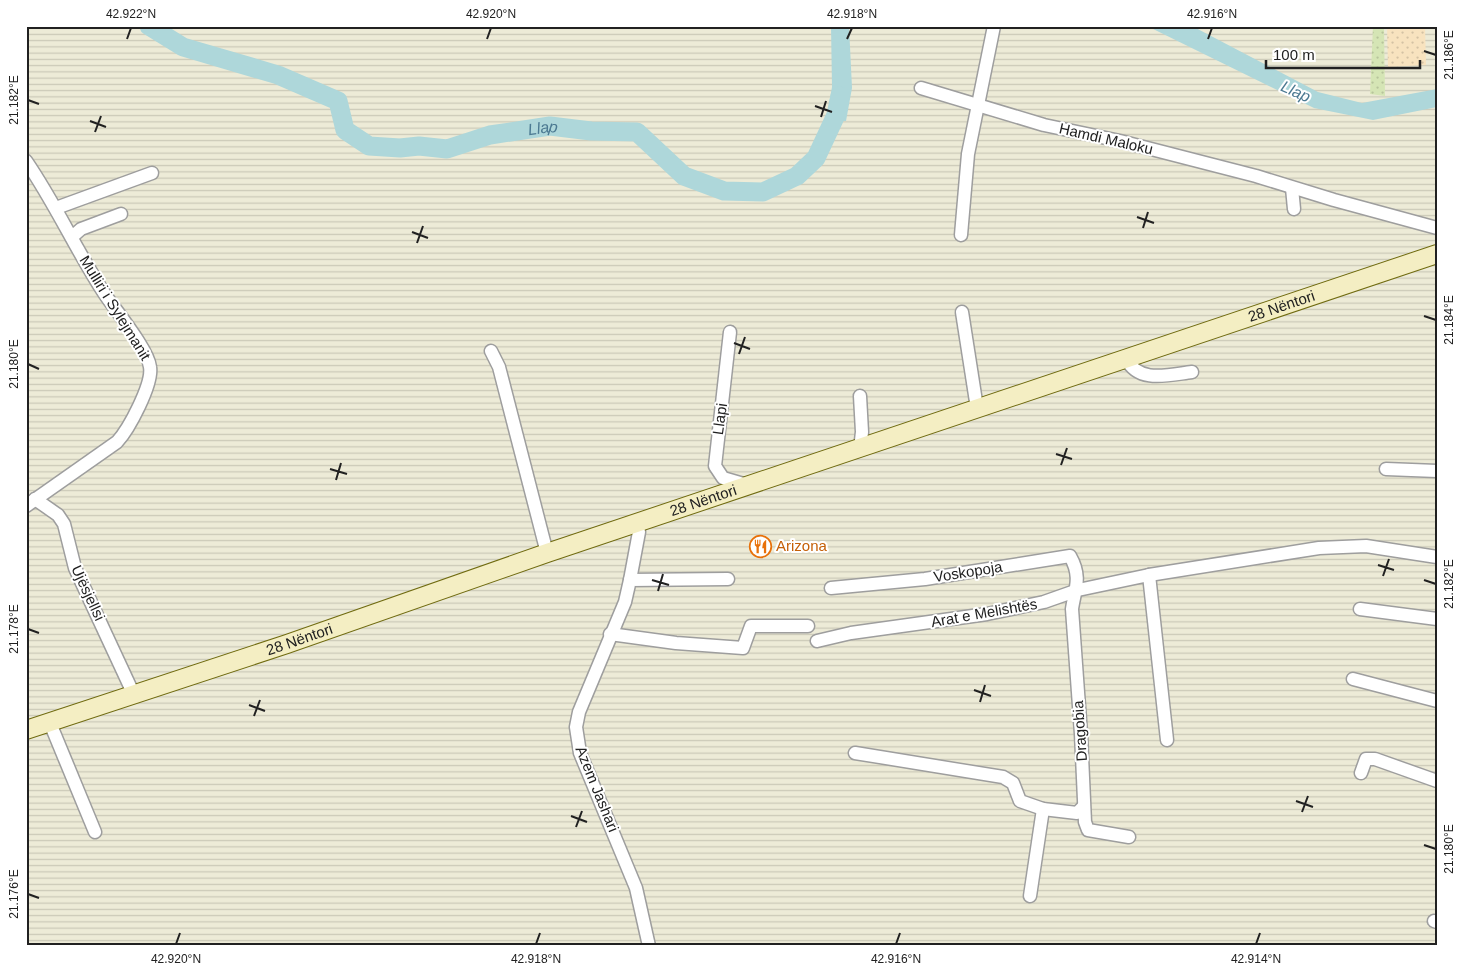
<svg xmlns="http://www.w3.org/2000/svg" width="1463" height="972" font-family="Arial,sans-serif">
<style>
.farmland{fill:url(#farmland-rules)}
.grass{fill:url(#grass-dots)}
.sand{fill:url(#sand-dots)}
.water{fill:#aed7da}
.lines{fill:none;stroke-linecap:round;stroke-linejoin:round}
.river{stroke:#aed7da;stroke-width:19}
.street-casing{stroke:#9e9e9e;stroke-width:15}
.secondary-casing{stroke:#706b10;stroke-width:20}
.street{stroke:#fff;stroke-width:12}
.secondary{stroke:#f4eec3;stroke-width:18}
.ticks{fill:none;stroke:#212121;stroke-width:2}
.labels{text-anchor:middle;stroke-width:4;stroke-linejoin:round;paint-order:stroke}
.street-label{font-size:15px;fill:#212121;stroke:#fff}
.food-label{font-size:15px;fill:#c56008;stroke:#fff;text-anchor:start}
.water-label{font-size:16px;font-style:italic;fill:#4c7a92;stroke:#fff}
.neatline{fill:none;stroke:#212121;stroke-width:2}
.ticks-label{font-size:12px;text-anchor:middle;fill:#212121}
</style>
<defs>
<pattern id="farmland-rules" width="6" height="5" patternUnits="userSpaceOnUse" patternTransform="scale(1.25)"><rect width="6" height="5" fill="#edebd7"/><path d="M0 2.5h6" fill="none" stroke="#cbc9b8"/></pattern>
<pattern id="grass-dots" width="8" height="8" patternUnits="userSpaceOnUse" patternTransform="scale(1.25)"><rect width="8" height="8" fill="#d5e5b5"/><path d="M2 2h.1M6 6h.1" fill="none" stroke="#b7c49b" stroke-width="1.8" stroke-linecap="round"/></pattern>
<pattern id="sand-dots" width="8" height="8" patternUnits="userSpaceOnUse" patternTransform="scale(1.25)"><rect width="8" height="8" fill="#f8e3bf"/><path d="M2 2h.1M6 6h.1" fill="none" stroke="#d4c2a4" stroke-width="1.8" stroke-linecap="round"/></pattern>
</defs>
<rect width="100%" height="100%" fill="#f1ede9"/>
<rect class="farmland" x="26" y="26" width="1411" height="920"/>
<path class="grass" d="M1373,26h11l1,70 -15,-2z"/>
<path class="sand" d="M1387,26h38l1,39 -38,2z"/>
<g class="water">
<path d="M831,26h18l3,62 -6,33h-20l6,-34z"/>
<path d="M1147,26h45l126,66 44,11 75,-14v18l-64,13 -59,-12z"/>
</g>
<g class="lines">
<path class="river" id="s1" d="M149,26l34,21 95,28 60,26 7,29 24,16 31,2 19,-2 28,3 43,-14 60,-9 41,5 46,1 47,44 40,15 39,1 34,-16 19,-18 20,-43 4,-19"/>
<defs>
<g id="street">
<path d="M921,88l123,37 76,16 136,35 78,24 103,28"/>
<path d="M26,161c29,42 50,89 78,132 11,17 44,56 46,74 3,17 -21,62 -33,75l-91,64"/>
<path d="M1292,188l2,21"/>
<path d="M56,208l96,-35"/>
<path d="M961,235l7,-81 26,-128"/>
<path d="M72,237l9,-8 40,-15"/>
<path d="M962,312l15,96"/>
<path d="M730,332l-15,134 8,12 24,7"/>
<path d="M491,351l8,16 48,186"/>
<path d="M1126,358c12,26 42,17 66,14"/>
<path d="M860,449l2,-17 -2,-36"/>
<path d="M1386,469l51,2"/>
<path d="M35,499l23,16 6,9 11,44 59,127"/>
<path d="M1149,575l18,165"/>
<path d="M630,580l9,-48 -2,-9"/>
<path d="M831,588l94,-9 145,-23c12,21 5,33 2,53l9,125 4,88 3,8 41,7"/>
<path d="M1360,609l77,10"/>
<path d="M610,634l66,9 67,5 8,-22h57"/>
<path d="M817,641l34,-8 136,-19 57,-12 34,-12 71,-15 170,-27 47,-2 71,11"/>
<path d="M1353,679l84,22"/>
<path d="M50,723l45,109"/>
<path d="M855,753l148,24 10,6 7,18 23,8 34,4 6,-6"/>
<path d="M1361,773l5,-14h9l62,22"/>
<path d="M1030,896l13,-87"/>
<path d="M1434,921l3,1"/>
<path d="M649,946l-13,-58 -56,-135 -4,-26 3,-15 46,-110 5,-22 98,-1"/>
</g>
<g id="secondary">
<path id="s2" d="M26,730l261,-86 260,-91 890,-299"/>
</g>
</defs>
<use href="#street" class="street-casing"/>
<use href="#secondary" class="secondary-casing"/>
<use href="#street" class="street"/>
<use href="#secondary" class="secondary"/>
</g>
<path class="ticks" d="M127,39l4,-11M487,39l4,-11M847,39l5,-11M1208,39l4,-11M1424,51l12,4M28,100l11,4M815,106l17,6M821,117l5,-16M90,121l16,6M95,132l6,-16M1137,217l17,6M1143,228l5,-16M412,232l16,6M417,243l6,-17M1424,316l12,4M734,343l16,6M739,354l6,-17M28,364l11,5M1056,454l16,5M1061,465l6,-17M330,469l17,5M336,480l5,-17M1378,565l16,5M1383,576l6,-17M652,580l17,5M1424,580l12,4M658,591l5,-17M28,629l11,4M974,690l17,6M980,702l5,-17M249,705l16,6M254,716l6,-16M1296,801l17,6M1302,812l6,-16M571,816l16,6M576,827l6,-16M1424,845l12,4M28,894l11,4M176,944l4,-11M536,944l4,-11M896,944l4,-11M1256,944l4,-11"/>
<defs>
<symbol id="restaurant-ring" viewBox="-11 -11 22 22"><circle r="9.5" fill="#fff" stroke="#e8710a" stroke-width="1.5"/><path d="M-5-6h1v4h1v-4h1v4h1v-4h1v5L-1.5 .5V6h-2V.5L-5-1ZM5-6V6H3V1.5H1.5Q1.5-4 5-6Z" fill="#e8710a"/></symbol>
</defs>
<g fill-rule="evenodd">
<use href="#restaurant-ring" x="748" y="534" width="25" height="25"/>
</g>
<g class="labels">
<g class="street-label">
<text transform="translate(1106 139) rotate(13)" y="5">Hamdi Maloku</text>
<text dy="5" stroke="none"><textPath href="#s2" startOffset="1325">28 Nëntori</textPath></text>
<text transform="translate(115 308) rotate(58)" y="5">Mulliri i Sylejmanit</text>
<text transform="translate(720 419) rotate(-82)" y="5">Llapi</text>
<text dy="5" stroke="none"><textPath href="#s2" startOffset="715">28 Nëntori</textPath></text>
<text transform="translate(968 572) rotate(-9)" y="5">Voskopoja</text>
<text transform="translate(88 593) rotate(65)" y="5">Ujësjellsi</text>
<text transform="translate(984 613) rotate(-10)" y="5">Arat e Melishtës</text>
<text dy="5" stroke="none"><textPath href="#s2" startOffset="288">28 Nëntori</textPath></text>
<text transform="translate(1080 731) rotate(-94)" y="5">Dragobia</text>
<text transform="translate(597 789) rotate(68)" y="5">Azem Jashari</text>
</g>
<g class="food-label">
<text x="776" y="551">Arizona</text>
</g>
<g class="water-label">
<text transform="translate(1296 91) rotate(24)" y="6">Llap</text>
<text dy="6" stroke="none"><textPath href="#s1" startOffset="440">Llap</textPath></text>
</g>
</g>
<rect width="1463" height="972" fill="none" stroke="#ffffff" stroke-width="55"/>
<path d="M1266 60v8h154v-8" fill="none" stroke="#212121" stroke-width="2.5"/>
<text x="1273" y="60" font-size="15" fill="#212121" stroke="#ffffff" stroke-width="4" paint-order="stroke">100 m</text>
<rect x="28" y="28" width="1408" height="916" class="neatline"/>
<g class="ticks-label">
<text x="131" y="18">42.922°N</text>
<text x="491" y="18">42.920°N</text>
<text x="852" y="18">42.918°N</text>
<text x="1212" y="18">42.916°N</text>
<text transform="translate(1449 55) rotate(-90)" y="4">21.186°E</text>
<text transform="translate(14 100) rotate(-90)" y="4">21.182°E</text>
<text transform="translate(1449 320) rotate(-90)" y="4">21.184°E</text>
<text transform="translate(14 364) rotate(-90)" y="4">21.180°E</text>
<text transform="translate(1449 584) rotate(-90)" y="4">21.182°E</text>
<text transform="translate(14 629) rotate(-90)" y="4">21.178°E</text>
<text transform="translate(1449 849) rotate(-90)" y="4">21.180°E</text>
<text transform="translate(14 894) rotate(-90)" y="4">21.176°E</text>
<text x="176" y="963">42.920°N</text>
<text x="536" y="963">42.918°N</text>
<text x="896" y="963">42.916°N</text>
<text x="1256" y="963">42.914°N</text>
</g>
</svg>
